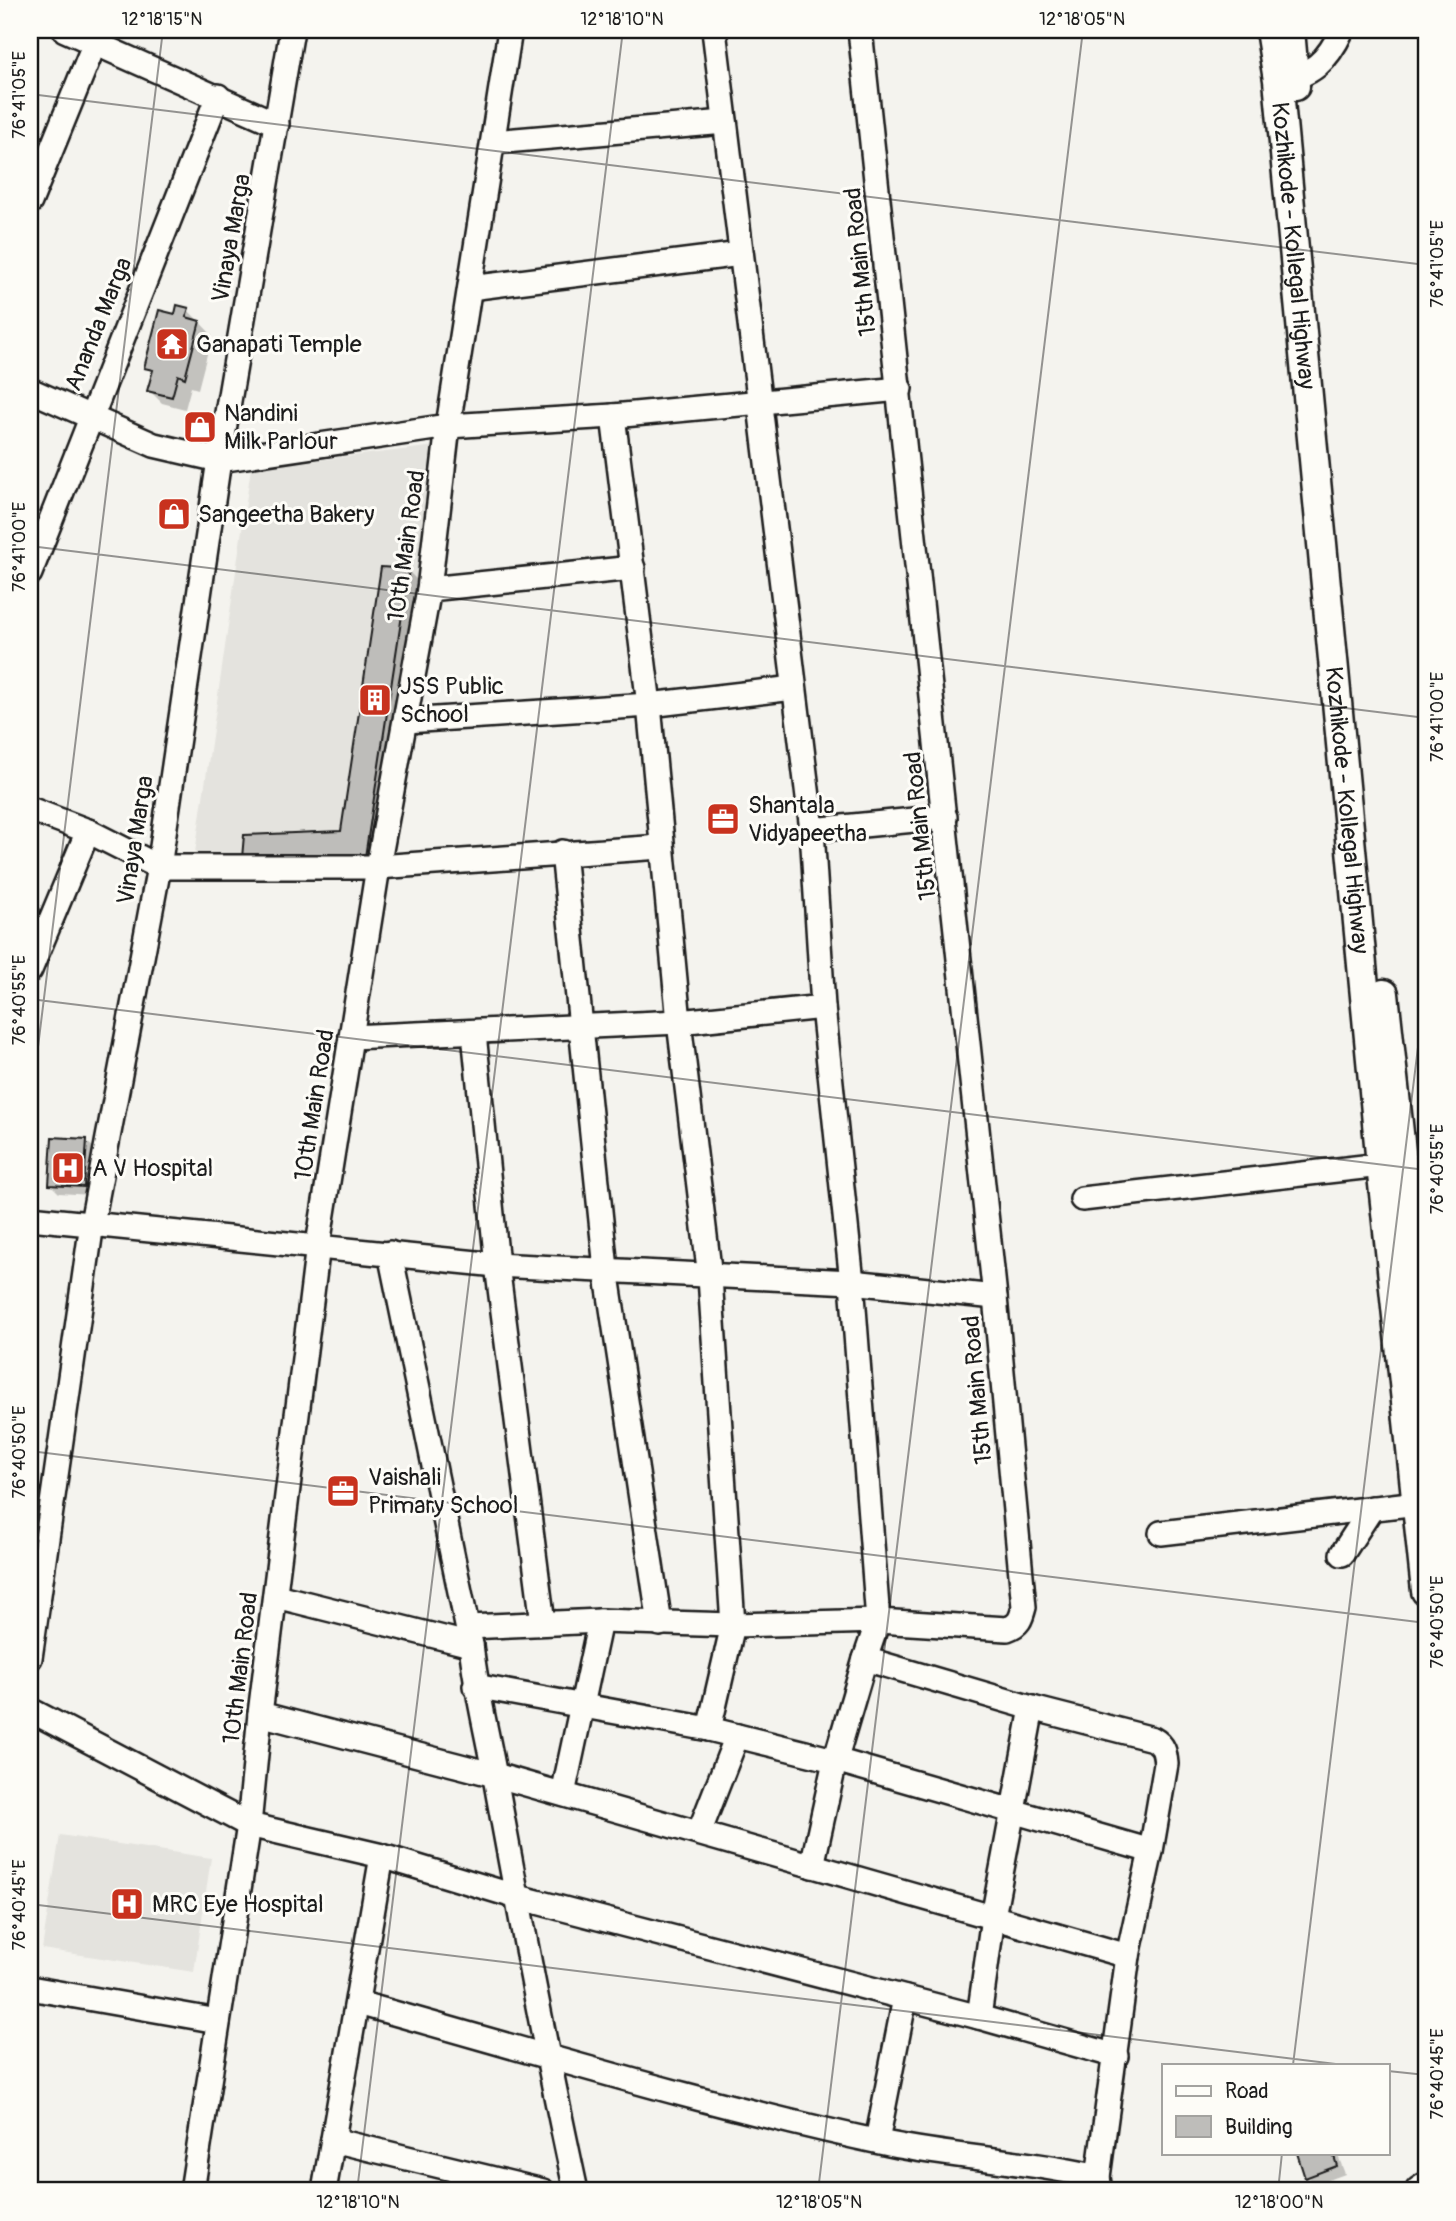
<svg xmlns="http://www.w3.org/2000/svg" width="1456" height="2221" font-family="Pangolin,sans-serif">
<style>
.built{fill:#e4e3de}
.shadow{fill:#0003}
.building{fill:#bebdba;stroke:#1c1c1c;stroke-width:2}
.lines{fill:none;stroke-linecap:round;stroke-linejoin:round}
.minor-casing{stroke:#1c1c1c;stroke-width:28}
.major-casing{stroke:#1c1c1c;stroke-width:33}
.minor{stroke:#fdfcf7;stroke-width:23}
.major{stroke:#fdfcf7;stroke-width:28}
.ticks{fill:none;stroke:#1c1c1c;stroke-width:2;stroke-opacity:0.45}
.labels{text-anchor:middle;stroke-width:6;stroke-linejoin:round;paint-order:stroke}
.street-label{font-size:24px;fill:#1c1c1c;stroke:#fdfcf7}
.poi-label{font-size:24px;fill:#1c1c1c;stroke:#fdfcf7;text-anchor:start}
.neatline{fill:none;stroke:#1c1c1c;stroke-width:2.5}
.ticks-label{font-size:18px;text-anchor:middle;fill:#1c1c1c}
</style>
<rect width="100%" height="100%" fill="#f4f3ee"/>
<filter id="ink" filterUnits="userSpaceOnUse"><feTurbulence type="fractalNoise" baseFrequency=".0143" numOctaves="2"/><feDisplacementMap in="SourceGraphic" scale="14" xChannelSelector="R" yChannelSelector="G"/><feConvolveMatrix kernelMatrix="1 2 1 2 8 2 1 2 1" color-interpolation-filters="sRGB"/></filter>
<g filter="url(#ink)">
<g class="built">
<path d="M436,446l-61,411 -180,-4 56,-385z"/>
<path d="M60,1835l151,23 -17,114 -152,-23z"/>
</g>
<g class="shadow">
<path d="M188,310l24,25 -14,54 -7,-2 -6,22 -23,-6 -13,-13 4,-16 -7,-7 30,-50z"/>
<path d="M408,571l13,13 -43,285 -35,-36z"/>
<path d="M86,1141l9,8 -3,46 -33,-2 -8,-8z"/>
<path d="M1296,2153h41l8,21 -30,11 -8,-8z"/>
</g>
<g class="building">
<path d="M177,305l12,3 -3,9 14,4 -15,57 -7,-3 -6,22 -25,-6 6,-21 -9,-2 15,-58 16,4z"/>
<path d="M381,567l28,2 -44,288 -123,1 2,-23 97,-4z"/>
<path d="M52,1137l35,2 -3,48 -35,-2z"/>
<path d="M1293,2153h40l4,13 -32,12 -8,-25z"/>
</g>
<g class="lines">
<defs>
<g id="minor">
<path d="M65,30l212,94"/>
<path d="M714,30l98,800 11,177 29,275 26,339 -13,38 167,49 121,31c11,6 12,13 13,25l-15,87 -23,105 -30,221 2,14"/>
<path d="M1278,80c34,-3 50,-20 64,-50"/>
<path d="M493,142l232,-20"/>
<path d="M30,202l70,-172"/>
<path d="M470,288l271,-34"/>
<path d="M30,390l124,55 65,15 229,-34 165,-10 287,-27"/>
<path d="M613,416l36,289 30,317 31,255 23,348 -24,104"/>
<path d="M30,573l188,-477"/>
<path d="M429,589l204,-21"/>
<path d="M406,721l243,-16 145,-17"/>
<path d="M30,809l58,22 71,36h219l283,-20"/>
<path d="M812,830l133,-13"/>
<path d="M563,852l43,417 54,355"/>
<path d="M30,970l58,-139"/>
<path d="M474,1033l23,232 46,358"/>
<path d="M351,1037l328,-15 144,-15"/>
<path d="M1082,1199l299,-34"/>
<path d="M30,1218l467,47 355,17 143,15"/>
<path d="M390,1253l81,392c5,45 16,87 24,132 25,138 51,276 81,414"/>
<path d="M1161,1533l257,-30"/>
<path d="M1342,1554l30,-46"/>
<path d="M276,1596l195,49"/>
<path d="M468,1627l132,-6 133,4 145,-4 129,8c12,-4 14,-10 17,-22l-29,-310 -135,-1267"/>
<path d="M30,1658l62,-435 67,-356 60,-407 73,-430"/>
<path d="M475,1686l234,43 137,34 305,88"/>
<path d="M30,1710l219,115 133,31 132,40 465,121 137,39"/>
<path d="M260,1714l235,61 633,181"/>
<path d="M563,1794l37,-173"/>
<path d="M699,1833l38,-97"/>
<path d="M812,1866l23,-105 30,-102"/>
<path d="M30,1988l188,33"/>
<path d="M358,2003c176,49 351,103 531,141 69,14 140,17 209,33"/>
<path d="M979,2017l14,-100 39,-209"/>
<path d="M333,2140l210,51"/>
<path d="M877,2141l28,-143"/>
<path d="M192,2191l57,-366 11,-111 58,-469 60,-378 51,-278 19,-163 62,-396"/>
<path d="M324,2191l58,-335"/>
</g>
<g id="major">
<path id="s1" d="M1270,30l8,50 103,1085 45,426"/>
<path d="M1290,30l5,56"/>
<path d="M1384,994l42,388"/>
<path d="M1420,2191l6,-4"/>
</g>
</defs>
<use href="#minor" class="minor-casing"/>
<use href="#major" class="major-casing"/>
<use href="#minor" class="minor"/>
<use href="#major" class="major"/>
</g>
</g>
<path class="ticks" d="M30,94l1396,171M30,546l1396,172M30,999l1396,171M30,1112l133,-1082M30,1451l1396,172M30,1904l1314,161M1293,2065l133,-1083M1388,2071l38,4M357,2191l266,-2161M818,2191l265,-2161M1278,2191l4,-38"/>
<defs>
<symbol id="temple-square" viewBox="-11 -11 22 22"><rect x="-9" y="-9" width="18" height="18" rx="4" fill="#c8321e" stroke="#fdfcf7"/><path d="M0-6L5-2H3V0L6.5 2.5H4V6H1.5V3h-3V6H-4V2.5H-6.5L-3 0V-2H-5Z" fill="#fff"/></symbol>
<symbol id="shop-square" viewBox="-11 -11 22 22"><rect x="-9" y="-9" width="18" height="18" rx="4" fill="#c8321e" stroke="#fdfcf7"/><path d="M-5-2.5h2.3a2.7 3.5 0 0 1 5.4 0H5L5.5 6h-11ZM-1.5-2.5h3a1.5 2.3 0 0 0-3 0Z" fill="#fff"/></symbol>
<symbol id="building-square" viewBox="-11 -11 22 22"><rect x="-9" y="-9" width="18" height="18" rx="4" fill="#c8321e" stroke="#fdfcf7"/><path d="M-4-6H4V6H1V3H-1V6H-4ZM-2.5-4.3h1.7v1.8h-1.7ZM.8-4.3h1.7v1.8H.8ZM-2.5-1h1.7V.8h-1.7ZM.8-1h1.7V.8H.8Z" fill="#fff"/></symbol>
<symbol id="office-square" viewBox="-11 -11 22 22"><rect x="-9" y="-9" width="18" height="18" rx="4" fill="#c8321e" stroke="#fdfcf7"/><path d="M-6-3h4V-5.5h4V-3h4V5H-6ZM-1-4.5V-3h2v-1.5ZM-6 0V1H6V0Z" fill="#fff"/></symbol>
<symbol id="hospital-square" viewBox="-11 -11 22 22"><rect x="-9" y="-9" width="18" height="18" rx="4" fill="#c8321e" stroke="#fdfcf7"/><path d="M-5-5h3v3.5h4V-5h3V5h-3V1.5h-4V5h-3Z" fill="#fff"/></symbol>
</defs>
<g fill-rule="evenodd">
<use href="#temple-square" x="153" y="325" width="38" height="38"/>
<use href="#shop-square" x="181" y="408" width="38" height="38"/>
<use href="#shop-square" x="155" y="495" width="38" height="38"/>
<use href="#building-square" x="356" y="681" width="38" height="38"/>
<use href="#office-square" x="704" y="800" width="38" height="38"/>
<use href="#hospital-square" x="49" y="1149" width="38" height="38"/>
<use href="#office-square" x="324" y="1472" width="38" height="38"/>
<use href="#hospital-square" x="108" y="1885" width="38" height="38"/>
</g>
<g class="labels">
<g class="street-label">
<text transform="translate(231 238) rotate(-80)" y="8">Vinaya Marga</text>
<text dy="8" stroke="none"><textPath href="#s1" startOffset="217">Kozhikode - Kollegal Highway</textPath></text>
<text transform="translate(860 262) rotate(-96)" y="8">15th Main Road</text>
<text transform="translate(98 324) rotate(-68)" y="8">Ananda Marga</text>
<text transform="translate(406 546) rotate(-82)" y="8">10th Main Road</text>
<text dy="8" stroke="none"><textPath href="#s1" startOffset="784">Kozhikode - Kollegal Highway</textPath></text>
<text transform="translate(920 826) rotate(-96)" y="8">15th Main Road</text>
<text transform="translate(135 840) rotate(-81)" y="8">Vinaya Marga</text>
<text transform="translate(314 1105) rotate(-81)" y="8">10th Main Road</text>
<text transform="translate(977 1390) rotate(-95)" y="8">15th Main Road</text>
<text transform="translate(240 1668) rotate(-83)" y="8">10th Main Road</text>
</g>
<g class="poi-label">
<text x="196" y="352">Ganapati Temple</text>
<text x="224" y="421">Nandini<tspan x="224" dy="28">Milk Parlour</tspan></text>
<text x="198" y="522">Sangeetha Bakery</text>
<text x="400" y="694">JSS Public<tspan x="400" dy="28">School</tspan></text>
<text x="748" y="813">Shantala<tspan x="748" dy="28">Vidyapeetha</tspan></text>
<text x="92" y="1176">A V Hospital</text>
<text x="368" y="1485">Vaishali<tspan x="368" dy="28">Primary School</tspan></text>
<text x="152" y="1912">MRC Eye Hospital</text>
</g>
</g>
<rect width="1456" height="2221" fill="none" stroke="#fdfcf7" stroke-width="77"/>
<rect x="1162" y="2064" width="228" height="91" fill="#fdfcf7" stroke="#a3a29f" stroke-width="2"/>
<rect x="1176" y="2086" width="35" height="10" fill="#fdfcf7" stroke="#a3a29f" stroke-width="2"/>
<text x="1225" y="2098" font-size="21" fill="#1c1c1c">Road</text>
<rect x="1176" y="2116" width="35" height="21" fill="#bebdba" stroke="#a3a29f" stroke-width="2"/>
<text x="1225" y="2134" font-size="21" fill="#1c1c1c">Building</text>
<rect x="38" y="38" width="1380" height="2144" class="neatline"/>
<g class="ticks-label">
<text x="162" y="25">12°18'15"N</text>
<text x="622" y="25">12°18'10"N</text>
<text x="1082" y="25">12°18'05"N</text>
<text transform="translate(19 95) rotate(-90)" y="6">76°41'05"E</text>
<text transform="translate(1437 264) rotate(-90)" y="6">76°41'05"E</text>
<text transform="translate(19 547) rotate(-90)" y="6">76°41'00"E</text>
<text transform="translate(1437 717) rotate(-90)" y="6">76°41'00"E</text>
<text transform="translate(19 1000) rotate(-90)" y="6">76°40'55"E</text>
<text transform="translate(1437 1169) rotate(-90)" y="6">76°40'55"E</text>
<text transform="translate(19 1452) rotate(-90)" y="6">76°40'50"E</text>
<text transform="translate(1437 1622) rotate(-90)" y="6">76°40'50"E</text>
<text transform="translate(19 1905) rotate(-90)" y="6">76°40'45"E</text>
<text transform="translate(1437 2074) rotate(-90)" y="6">76°40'45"E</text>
<text x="358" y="2208">12°18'10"N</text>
<text x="819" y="2208">12°18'05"N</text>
<text x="1279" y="2208">12°18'00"N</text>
</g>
</svg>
